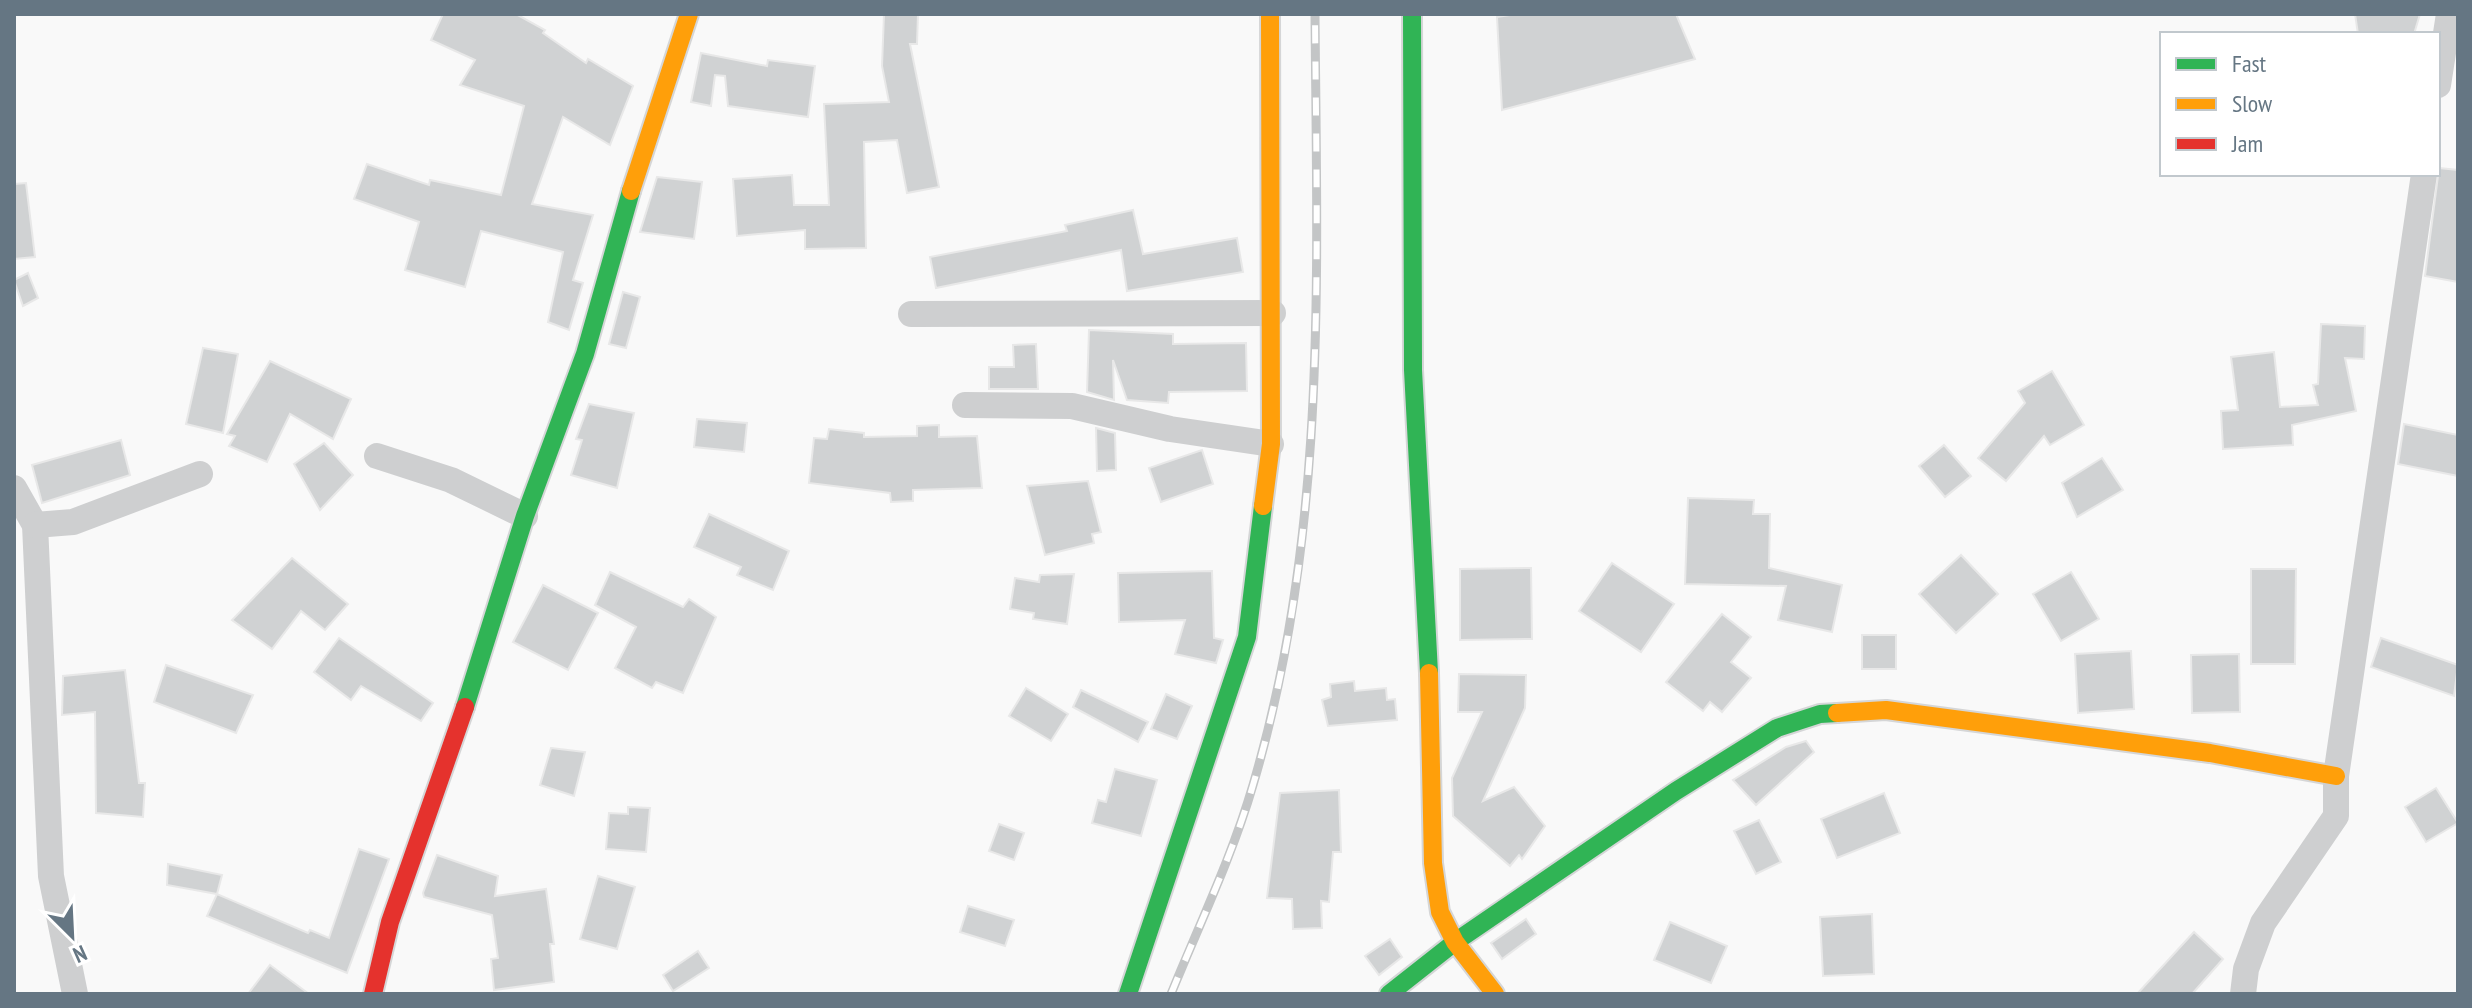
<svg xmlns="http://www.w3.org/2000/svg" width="2472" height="1008" font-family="'PT Sans Narrow',sans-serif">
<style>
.building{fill:#d0d2d3;stroke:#e8e8e8;stroke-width:2}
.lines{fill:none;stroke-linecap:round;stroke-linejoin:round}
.fast-casing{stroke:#d5d6d7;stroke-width:22}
.slow-casing{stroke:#d5d6d7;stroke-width:22}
.jam-casing{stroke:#d5d6d7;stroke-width:22}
.street{stroke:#cecfd0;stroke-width:26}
.fast{stroke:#30b455;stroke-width:18}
.slow{stroke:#ff9f0a;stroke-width:18}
.jam{stroke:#e5322d;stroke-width:18}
.rail-casing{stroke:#c3c5c6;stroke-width:9}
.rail{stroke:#fff;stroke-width:6;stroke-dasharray:18;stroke-linecap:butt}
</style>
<rect width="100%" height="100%" fill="#f9f9f9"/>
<g class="building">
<path d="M443,14h73l29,16 -2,3 43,30 2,-4 45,27 -23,59 -47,-28 -31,87 61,11 -20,65 10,3 -14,47 -21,-8 15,-70 -82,-21 -16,56 -60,-17 14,-48 -65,-23 13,-35 62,21 1,-5 71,15 23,-89 -64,-21 15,-25 -44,-20z"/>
<path d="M884,14h34l-1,30h-7l29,143 -32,6 -10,-53 -33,2 2,106 -61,1v-19l-68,6 -4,-57 59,-4 2,30h35l-5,-101 65,-2 -7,-36z"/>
<path d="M1516,14h160l19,45 -193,51 -5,-93z"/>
<path d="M2355,14h65l-6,20h-56z"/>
<path d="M701,53l66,13 1,-6 47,6 -7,51 -80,-11 -3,-30 -10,-1 -4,31 -20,-4z"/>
<path d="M2439,168l19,2v112l-33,-6z"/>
<path d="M657,177l45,5 -8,57 -54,-7z"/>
<path d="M26,183l9,74 -21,2v-75z"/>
<path d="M1133,210l10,44 94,-16 6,34 -116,19 -6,-41 -185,38 -6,-31 137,-26 -2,-6z"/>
<path d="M28,273l10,25 -15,8 -9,-26z"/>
<path d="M623,292l17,5 -14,51 -17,-4z"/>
<path d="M2321,324l44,2 -1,33 -19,-1 11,53 -64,14 1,20 -70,4 -2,-38 17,-1 -7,-53 43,-5 6,55 38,-2 -5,-20 5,-1z"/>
<path d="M1089,330l84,4v10l73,-1 1,48 -78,1 -1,11 -41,-3 -14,-40 1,40 -27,-8z"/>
<path d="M1036,344l2,45h-49v-22h25l-1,-22z"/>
<path d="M203,348l35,6 -15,79 -37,-9z"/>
<path d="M270,361l81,38 -18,40 -43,-25 -23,48 -38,-16 6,-10 -8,-2z"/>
<path d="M2052,371l32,54 -34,20 -6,-9 -38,45 -28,-23 47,-55 -7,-12z"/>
<path d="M589,404l45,9 -17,75 -46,-13 11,-35 -6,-1z"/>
<path d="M697,419l50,4 -3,29 -50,-5z"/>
<path d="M2404,424l54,11v41l-60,-12z"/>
<path d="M939,425v12l38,-1 5,52 -69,2v11l-22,1 -1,-9 -81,-10 5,-45 13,1 2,-10 35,4v4l53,-1v-10z"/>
<path d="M1096,428l19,5 1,37 -19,1z"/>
<path d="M121,440l9,35 -88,28 -10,-38z"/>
<path d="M324,443l29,32 -33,35 -26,-46z"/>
<path d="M1944,445l27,31 -26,21 -26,-31z"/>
<path d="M1202,450l11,34 -52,18 -12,-34z"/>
<path d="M2102,458l21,32 -46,27 -15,-34z"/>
<path d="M1088,481l13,51 -9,2 2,9 -49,12 -18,-69z"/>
<path d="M1688,498l66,2 -1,14h17l-1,54 73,17 -10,47 -54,-12 8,-34 -101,-2z"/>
<path d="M709,514l80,37 -16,39 -36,-15 4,-8 -47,-20z"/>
<path d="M1961,555l37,39 -42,39 -37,-39z"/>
<path d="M292,558l56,46 -23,26 -24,-19 -29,38 -40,-29z"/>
<path d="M1612,563l62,41 -33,48 -62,-41z"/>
<path d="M1531,568l1,71 -72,1v-71z"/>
<path d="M2251,569h45l-1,95h-44z"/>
<path d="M1212,571l2,67 9,2 -7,23 -41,-9 10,-34 -66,2 -1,-49z"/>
<path d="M610,572l73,35 6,-8 27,18 -33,76 -27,-11 -4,6 -37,-20 21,-41 -41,-22z"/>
<path d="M2071,572l28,47 -38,22 -28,-47z"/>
<path d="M1074,574l-7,50 -34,-5 1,-6 -24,-4 5,-31 24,4 1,-7z"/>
<path d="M543,585l55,28 -30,57 -55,-28z"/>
<path d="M1722,614l29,23 -20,25 20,16 -29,34 -12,-10 -7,9 -37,-29z"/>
<rect x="1862" y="635" width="34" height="34"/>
<path d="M339,638l94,65 -12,18 -60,-35 -10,14 -37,-28z"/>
<path d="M2381,638l77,27 -4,31 -83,-29z"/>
<path d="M2131,651l3,58 -56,4 -3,-59z"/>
<path d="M2239,654l1,58 -48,1 -1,-58z"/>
<path d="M166,665l87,30 -17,38 -82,-31z"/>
<path d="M125,670l14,113h6l-2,34 -47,-4 -1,-101 -33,3 1,-39z"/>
<path d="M1459,674l67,1 -1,33 -42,93 31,-14 31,39 -23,33 -3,-4 -9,11 -57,-50 -1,-38 30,-66h-24z"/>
<path d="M1354,681l1,10 31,-3 1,12 8,-1 2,21 -69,6 -6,-26 9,-3 -1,-13z"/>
<path d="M1026,688l42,26 -17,27 -42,-25z"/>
<path d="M1081,690l67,32 -10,20 -65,-35z"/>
<path d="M1166,694l26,12 -15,33 -26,-10z"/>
<path d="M1806,741l8,11 -58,53 -23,-25 53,-33z"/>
<path d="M551,748l34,4 -11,44 -34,-11z"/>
<path d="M1115,769l42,11 -16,56 -49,-13 6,-23 8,2z"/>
<path d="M2436,788l22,35 -32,19 -21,-35z"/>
<path d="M1339,790l2,62h-8l-4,50 -8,-1 1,27 -29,1 -1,-30 -25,-1 13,-105z"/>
<path d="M1884,793l16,40 -63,25 -16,-39z"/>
<path d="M628,807l22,1 -4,44 -40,-3 3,-36 19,1z"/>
<path d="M1759,820l22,42 -25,12 -22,-43z"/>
<path d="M999,824l25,9 -10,27 -25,-9z"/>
<path d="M359,849l30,10 -42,114 -140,-57 10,-22 91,39 2,-3 19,8z"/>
<path d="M437,855l61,21 -3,20 51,-7 8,55h-4l4,38 -60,8 -3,-31 7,-1 -6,-43 -68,-18 -1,-4z"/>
<path d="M168,864l54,11 -5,19 -50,-9z"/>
<path d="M598,876l37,11 -18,62 -37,-10z"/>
<path d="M968,906l46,14 -9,26 -45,-14z"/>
<path d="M1872,914l2,60 -51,2 -3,-59z"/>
<path d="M1526,919l10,15 -34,25 -11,-16z"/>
<path d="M1670,922l57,24 -16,37 -57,-23z"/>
<path d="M2194,932l29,27 -31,35h-55z"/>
<path d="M1390,939l12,18 -23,18 -14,-19z"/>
<path d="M698,951l11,17 -36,23 -10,-16z"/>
<path d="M270,965l39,29h-61z"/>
</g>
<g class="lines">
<defs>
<g id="fast">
<path d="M1412,14l1,356 16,303"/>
<path d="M465,707l60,-191 60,-162 46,-163"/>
<path d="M1128,994l119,-357 16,-131"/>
<path d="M1389,994l66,-52 221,-151 101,-63 43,-14 17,-1"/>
</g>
<g id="slow">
<path d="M631,191l58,-177"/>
<path d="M1263,506l8,-62 -1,-430"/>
<path d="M1429,673l4,190 7,49 15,30 40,52"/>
<path d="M1837,713l49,-3 324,43 126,23"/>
</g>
<path id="jam" d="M373,994l17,-72 75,-215"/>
</defs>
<use href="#fast" class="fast-casing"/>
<use href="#slow" class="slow-casing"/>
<use href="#jam" class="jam-casing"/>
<g class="street">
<path d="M2438,85l11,-71"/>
<path d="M911,314l362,-1"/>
<path d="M965,405l107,1 98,23 101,15"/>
<path d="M377,456l74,24 74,36"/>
<path d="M14,488l21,37 16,351 24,118"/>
<path d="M35,525l38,-3 127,-48"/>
<path d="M2243,994l3,-25 17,-46 73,-107v-40l88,-602"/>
</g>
<use href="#fast" class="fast"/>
<use href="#slow" class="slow"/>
<use href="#jam" class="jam"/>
<defs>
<path id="rail" d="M1171,994c28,-69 61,-137 82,-209 75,-253 64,-510 62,-771"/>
</defs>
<use href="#rail" class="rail-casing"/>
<use href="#rail" class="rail"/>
</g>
<rect width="2472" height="1008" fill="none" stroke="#657683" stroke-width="32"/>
<rect x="2160" y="32" width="280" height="144" fill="#ffffff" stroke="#c1c8cd" stroke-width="2"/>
<rect x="2176" y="58" width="40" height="12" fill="#30b455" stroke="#c1c8cd" stroke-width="2"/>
<text x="2232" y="72" font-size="24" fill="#657683">Fast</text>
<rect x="2176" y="98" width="40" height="12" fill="#ff9f0a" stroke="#c1c8cd" stroke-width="2"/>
<text x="2232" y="112" font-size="24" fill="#657683">Slow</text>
<rect x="2176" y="138" width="40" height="12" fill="#e5322d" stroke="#c1c8cd" stroke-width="2"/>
<text x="2232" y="152" font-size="24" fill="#657683">Jam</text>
<g transform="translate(72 936) rotate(156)" stroke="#ffffff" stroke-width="6" paint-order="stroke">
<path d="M0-6L14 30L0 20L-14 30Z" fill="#657683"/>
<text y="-12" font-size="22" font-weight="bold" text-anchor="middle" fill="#657683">N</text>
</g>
</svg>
